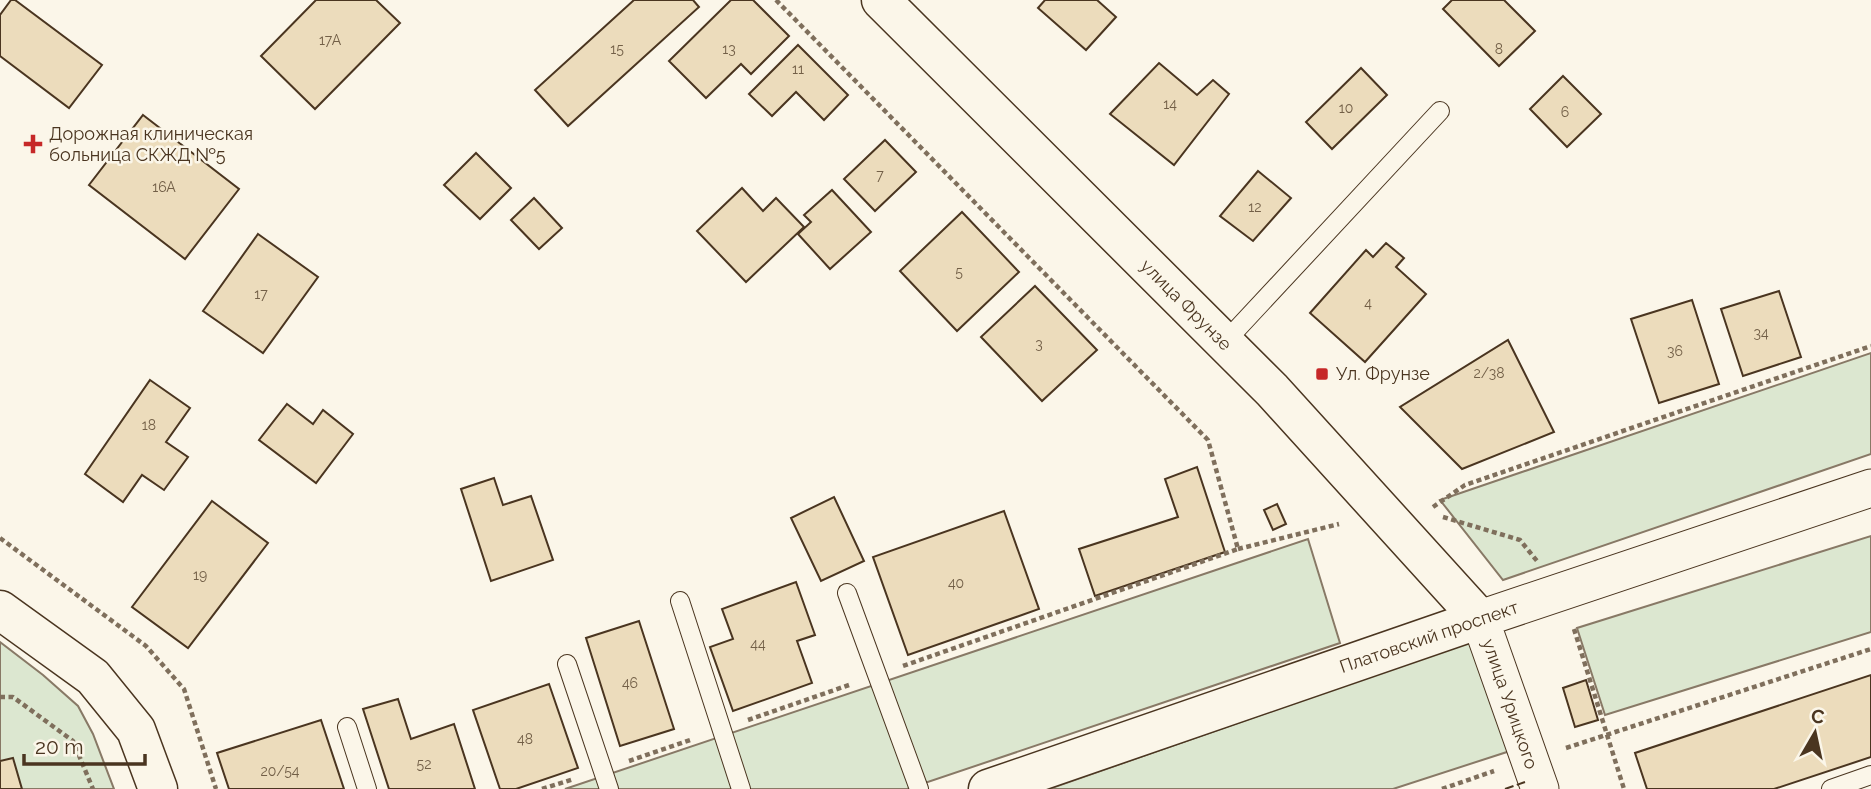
<svg xmlns="http://www.w3.org/2000/svg" width="1871" height="789" font-family="Raleway,sans-serif">
<style>
.green{fill:#dce7d0;stroke:#887966;stroke-width:2}
.building{fill:#ecdcbc;stroke:#4a3520;stroke-width:2}
.lines{fill:none;stroke-linecap:round;stroke-linejoin:round}
.lane-casing{stroke:#4a3520;stroke-width:20}
.street-casing{stroke:#4a3520;stroke-width:39}
.secondary-casing{stroke:#4a3520;stroke-width:41}
.path{stroke:#7f6f5c;stroke-width:4.5;stroke-dasharray:5 3.5;stroke-linecap:butt}
.lane{stroke:#fbf6e9;stroke-width:18}
.street{stroke:#fbf6e9;stroke-width:37}
.secondary{stroke:#fbf6e9;stroke-width:38}
.fence{stroke:#4a3520;stroke-width:2;stroke-dasharray:9 3.5;stroke-linecap:butt}
.poi-dot{fill:#c62828;stroke:#fbf6e9;stroke-width:2.5}
.labels{text-anchor:middle;stroke-width:5;stroke-linejoin:round;paint-order:stroke}
.number-label{font-size:14px;fill:#725f47}
.poi-label{font-size:18px;fill:#4a3520;stroke:#fbf6e9;text-anchor:start}
.street-label{font-size:18px;fill:#4a3520;stroke:#fbf6e9}
</style>
<rect width="100%" height="100%" fill="#fbf6e9"/>
<g class="green">
<path d="M1871,353v101l-368,126 -63,-80z"/>
<path d="M1871,536v96l-266,83 -28,-87z"/>
<path d="M1308,539l32,104 -433,146h-342z"/>
<path d="M1472,641l41,109 -120,39h-344z"/>
<path d="M0,642l43,33 35,31 15,28 21,55h-114z"/>
</g>
<g class="building">
<path d="M11,0h4l87,65 -33,43 -69,-52v-41z"/>
<path d="M316,0h60l24,23 -85,86 -54,-53z"/>
<path d="M634,0h59l6,7 -131,119 -33,-36z"/>
<path d="M731,0h22l36,36 -38,38 -10,-10 -35,34 -37,-37z"/>
<path d="M1045,0h52l19,17 -30,33 -48,-42z"/>
<path d="M1452,0h52l31,31 -36,35 -56,-57z"/>
<path d="M798,45l50,50 -24,25 -28,-28 -24,24 -23,-22z"/>
<path d="M1159,63l38,32 16,-15 16,14 -55,71 -64,-51z"/>
<path d="M1361,68l26,27 -55,54 -26,-27z"/>
<path d="M1563,76l38,38 -34,33 -37,-38z"/>
<path d="M143,115l96,74 -54,70 -96,-74z"/>
<path d="M885,140l31,32 -41,39 -31,-32z"/>
<path d="M476,153l35,35 -31,31 -36,-34z"/>
<path d="M1258,171l33,27 -38,43 -33,-25z"/>
<path d="M742,188l21,23 13,-13 28,29 -58,55 -49,-51z"/>
<path d="M832,190l39,42 -41,37 -32,-35 13,-12 -7,-7z"/>
<path d="M534,198l28,30 -23,21 -28,-29z"/>
<path d="M962,212l57,60 -62,59 -57,-60z"/>
<path d="M258,234l60,43 -55,76 -60,-42z"/>
<path d="M1386,243l18,15 -8,9 30,27 -61,68 -55,-49 56,-63 7,7z"/>
<path d="M1035,286l62,64 -55,51 -61,-64z"/>
<path d="M1779,291l22,66 -58,19 -22,-67z"/>
<path d="M1692,300l27,84 -60,19 -28,-84z"/>
<path d="M1508,340l46,92 -92,37 -62,-62z"/>
<path d="M150,380l40,28 -24,34 22,15 -24,33 -22,-15 -19,27 -38,-28z"/>
<path d="M287,404l26,20 10,-14 30,24 -37,49 -57,-43z"/>
<path d="M1197,467l28,85 -130,44 -16,-47 99,-32 -13,-38z"/>
<path d="M494,478l9,27 28,-9 22,64 -62,21 -30,-92z"/>
<path d="M834,497l30,64 -43,20 -30,-63z"/>
<path d="M212,501l56,42 -80,105 -56,-41z"/>
<path d="M1277,504l9,20 -13,6 -9,-20z"/>
<path d="M1004,511l35,98 -131,46 -35,-98z"/>
<path d="M796,582l19,53 -18,6 15,42 -79,28 -23,-64 23,-8 -11,-30z"/>
<path d="M639,621l35,108 -54,17 -34,-108z"/>
<path d="M1871,675v82l-97,32h-127l-12,-36z"/>
<path d="M1586,680l12,40 -23,7 -12,-39z"/>
<path d="M549,684l29,84 -62,21h-16l-27,-79z"/>
<path d="M398,699l13,40 43,-15 21,65h-86l-26,-80z"/>
<path d="M321,720l23,69h-115l-12,-36z"/>
<path d="M13,758l9,31h-22v-28z"/>
</g>
<g class="lines">
<defs>
<g id="lane">
<path d="M1224,343l216,-232"/>
<path d="M847,593l72,196"/>
<path d="M680,601l61,188"/>
<path d="M567,664l42,125"/>
<path d="M347,727l20,62"/>
<path d="M1831,789l40,-14"/>
</g>
<path id="street" d="M1540,789l-60,-170 391,-131"/>
<g id="secondary">
<path d="M881,0l391,390 208,229 -492,170"/>
<path d="M0,610l93,67 43,53 22,59"/>
</g>
</defs>
<use href="#lane" class="lane-casing"/>
<use href="#street" class="street-casing"/>
<use href="#secondary" class="secondary-casing"/>
<g class="path">
<path d="M776,0l432,440 30,109 -335,117"/>
<path d="M1433,507l32,-22 406,-139"/>
<path d="M1443,517l77,23 17,21"/>
<path d="M0,538l146,108 38,43 32,100"/>
<path d="M1238,549l101,-25"/>
<path d="M1574,629l50,160"/>
<path d="M0,697h13l60,44 20,48"/>
<path d="M748,720l101,-35"/>
<path d="M1566,748l305,-99"/>
<path d="M629,761l64,-22"/>
<path d="M542,789l32,-10"/>
<path d="M1442,789l52,-18"/>
</g>
<use href="#lane" class="lane"/>
<use href="#street" class="street"/>
<use href="#secondary" class="secondary"/>
<path class="fence" d="M1505,789l20,-7"/>
</g>
<g class="poi-dot">
<path d="M29.5 133.5h7v7h7v7h-7v7h-7v-7h-7v-7h7z"/>
<rect x="1315" y="367" width="14" height="14" rx="3.5"/>
</g>
<g class="labels">
<g class="number-label">
<text x="330" y="45">17А</text>
<text x="617" y="54">15</text>
<text x="729" y="54">13</text>
<text x="1499" y="54">8</text>
<text x="798" y="74">11</text>
<text x="1170" y="109">14</text>
<text x="1346" y="113">10</text>
<text x="1565" y="117">6</text>
<text x="880" y="180">7</text>
<text x="164" y="192">16А</text>
<text x="1255" y="212">12</text>
<text x="959" y="277">5</text>
<text x="261" y="299">17</text>
<text x="1368" y="308">4</text>
<text x="1761" y="338">34</text>
<text x="1039" y="349">3</text>
<text x="1675" y="356">36</text>
<text x="1489" y="378">2/38</text>
<text x="149" y="430">18</text>
<text x="200" y="580">19</text>
<text x="956" y="588">40</text>
<text x="758" y="649">44</text>
<text x="630" y="688">46</text>
<text x="525" y="744">48</text>
<text x="424" y="769">52</text>
<text x="280" y="776">20/54</text>
</g>
<g class="poi-label">
<text x="49" y="140">Дорожная клиническая<tspan x="49" dy="21">больница СКЖД №5</tspan></text>
<text x="1336" y="380">Ул. Фрунзе</text>
</g>
<g class="street-label">
<text transform="translate(1186 305) rotate(45)" y="6">улица Фрунзе</text>
<text transform="translate(1429 637) rotate(-19)" y="6">Платовский проспект</text>
<text transform="translate(1510 704) rotate(71)" y="6">улица Урицкого</text>
</g>
</g>
<g transform="translate(1815 733) rotate(9)" stroke="#fbf6e9" stroke-width="5" paint-order="stroke">
<path d="M0-5L12 26L0 18L-12 26Z" fill="#4a3520"/>
<text y="-10" font-size="19" font-weight="bold" text-anchor="middle" fill="#4a3520">С</text>
</g>
<path d="M24 754v10h121v-10" fill="none" stroke="#4a3520" stroke-width="3.5"/>
<text x="35" y="754" font-size="21" fill="#4a3520" stroke="#fbf6e9" stroke-width="5" paint-order="stroke">20 m</text>
</svg>
